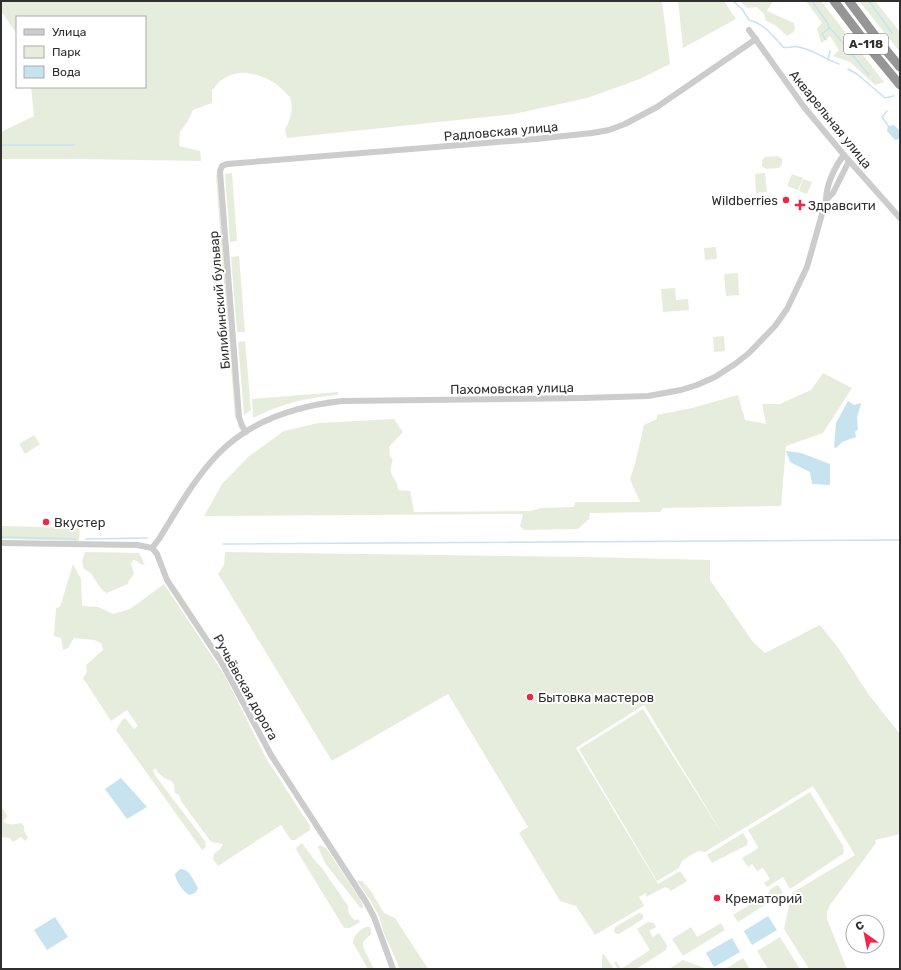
<svg xmlns="http://www.w3.org/2000/svg" width="901" height="970" font-family="Rubik,sans-serif">
<style>
.green{fill:#e7eddc}
.water{fill:#c6e3ef}
.lines{fill:none;stroke-linecap:round;stroke-linejoin:round}
.stream{stroke:#c6e3ef;stroke-width:1.5}
.minor{stroke:#ccc;stroke-width:6}
.highway{stroke:#969696;stroke-width:9}
.poi-dot{fill:#f42448;stroke:#fff;stroke-width:1.5}
.labels{text-anchor:middle;stroke-width:4;stroke-linejoin:round;paint-order:stroke}
.shield{fill:#fff;stroke:#6d6d6d;stroke-width:1}
.shield-label{font-size:12px;font-weight:bold;fill:#2f2f2f}
.street-label{font-size:13px;fill:#2f2f2f;stroke:#fff}
.poi-label{font-size:13px;fill:#2f2f2f;stroke:#fff;text-anchor:start}
</style>
<rect width="100%" height="100%" fill="#fff"/>
<g class="green">
<path d="M1,1h661l8,63 -30,15 -53,19 -73,16 -227,24 -2,-8c5,-10 9,-20 5,-32 -1,-2 -4,-5 -6,-7 -14,-15 -42,-25 -61,-12 -4,2 -7,7 -11,11v13l-19,7 -5,11 -8,11 -1,14 21,5 1,10 -121,-2h-79v-27l33,-16 -3,-29h114v-70h-128v17l-16,-23z"/>
<path d="M678,1h46l12,18 -53,29z"/>
<path d="M740,1h33l-6,10 27,12c2,8 0,10 -7,13l-12,-11 -9,-4 -2,-7 -7,-7 -10,1z"/>
<path d="M806,1h15l63,81 -9,3 -25,-23 -17,-6 6,-6 -9,-14 -9,7 -4,-15 5,-5z"/>
<path d="M859,1h16l25,31v20z"/>
<path d="M778,156l4,3v5l-3,4 -13,1 -4,-3v-6l3,-3z"/>
<path d="M232,173l5,68 -7,1 -5,-68z"/>
<path d="M765,173l2,19 -11,1 -1,-19z"/>
<path d="M792,174l11,4 -5,12 -11,-4z"/>
<path d="M216,175h2l11,146 -2,2z"/>
<path d="M803,179l9,3 -5,12 -8,-3z"/>
<path d="M716,247l1,12 -12,1 -1,-12z"/>
<path d="M239,256l6,76h-8l-6,-75z"/>
<path d="M738,273l1,22 -13,1 -2,-22z"/>
<path d="M675,288l1,12 12,-1 1,11 -26,2 -2,-23z"/>
<path d="M228,329l2,2 7,87h-2z"/>
<path d="M724,336l1,15 -11,1 -1,-15z"/>
<path d="M245,341l6,69 -7,5 -6,-73z"/>
<path d="M823,373l29,15 -29,45 -37,13 -5,60 -118,2 -3,4 -70,1 -1,6 -11,10 -54,1 -4,-4 3,-12 -319,2 18,-32 27,-28 35,-25 34,-8 76,-4 9,13 -14,15 1,10 3,3c-7,18 4,15 5,30l12,1 4,21 117,-1 10,-3 33,-1 1,-5h65l-10,-23 5,-15 9,-39 13,-6v-4l35,-7 46,-13 7,25 21,4 -4,-20h18l31,-14z"/>
<path d="M338,392v3c-30,2 -58,9 -85,23v-1l-1,-18z"/>
<path d="M34,435l6,9 -15,10 -6,-10z"/>
<path d="M1,526l79,2 -1,13 -78,-2z"/>
<path d="M85,552l54,1 6,12 -5,-1 -3,-3 -4,-1 -2,4 3,9 -2,4 -3,3 -1,4 -21,9c-11,-6 -11,-19 -23,-24l-2,-8z"/>
<path d="M225,552l364,5 121,3v20l43,62 12,11 55,-28 19,24 30,46 31,39v100l-25,6 1,3 -46,62 -3,7v7l20,50h-38l-25,-40 5,-24 7,-5 -4,-7 63,-38 -42,-69 -108,66 -6,-1 -8,4 -9,6 -3,7 -22,13 -78,-132 64,-40 82,129 -81,-133 -68,43 82,136 22,-13 7,10 -16,10 -3,-3 -3,-1 -19,10v-4l-7,4 5,9 -49,29 -19,-29 -16,-5 -41,-68 9,-6 -80,-133 -116,67 -114,-187 6,-9z"/>
<path d="M73,564l8,15 1,27 16,1 15,7 17,-5 34,-25 61,92 41,82 44,68v4l-15,10h-4l-10,-15 -63,41 -5,-7 1,-5 7,-6 2,-4 -12,-2 -30,-41 -2,-6 -4,-2c-1,-15 -4,-10 -13,-17 -3,-2 -5,-5 -7,-8l-2,3 4,7 48,63 1,6 -4,3 -86,-120 7,-11h3l8,10 4,-3 -11,-16 -16,11 -28,-43 4,-6 -1,-7 17,-15 -2,-7 -7,-3 -20,-2 -6,10 -5,2 -2,-12 -7,-2 2,-28 4,-1z"/>
<path d="M810,792l33,54 1,5 -1,3 -53,35 -7,-12 -16,10 -3,-4 6,-4 -7,-11 -6,3 -5,-7 -4,3 -6,-9 15,-9 1,-2 -10,-17z"/>
<path d="M1,806l5,8 1,3 -4,4c4,5 12,3 18,2l3,3v4l4,8 -3,3 -4,-4 -8,5 -3,-4 -9,-1z"/>
<path d="M743,833l5,8 -1,4 -35,18 -5,-8z"/>
<path d="M302,843l14,19 6,6 26,38c0,7 1,9 7,14l3,-1 2,3 -10,6h-6l-3,-5 -44,-72 -1,-3z"/>
<path d="M320,845l6,3 34,51 3,6v3h-2l-2,-2 -34,-43 -7,-16z"/>
<path d="M357,881h5l9,10 13,22 11,5 33,51h-28l-16,-36 -5,-17 -9,-16z"/>
<path d="M777,885l2,1 3,5v3l-44,28 -5,-7 37,-23 -1,-2z"/>
<path d="M639,913l4,1v5l-24,15h-2l-3,-2 1,-5z"/>
<path d="M648,922l6,1 2,4 -7,4 4,6 6,-4 8,12 -1,5 -30,19h-18l-4,-6 2,-2 5,8 29,-19 -13,-21z"/>
<path d="M721,923l4,7 -42,26 -11,-17 19,-12 6,10z"/>
<path d="M366,927h4l1,2v5l-8,8v5l11,22h-6l-15,-26c0,-7 6,-13 13,-16z"/>
<path d="M780,937l20,32h-32l-11,-18z"/>
<path d="M604,954l10,15h-12v-14z"/>
<path d="M743,958l7,11h-25z"/>
<path d="M683,960l25,9h-39z"/>
</g>
<g class="water">
<path d="M894,125l6,6v6l-3,3h-2l-8,-9 1,-5z"/>
<path d="M848,401l6,4 6,-2 1,1 -4,13 1,12 -3,3 1,5 -14,5 -6,6 -2,-1 2,-24z"/>
<path d="M786,451l15,2 29,11v21l-18,-1 -2,-12 -20,-10z"/>
<path d="M121,778l26,29 -20,12 -22,-30z"/>
<path d="M180,869c9,-1 14,12 18,19 -2,5 -4,6 -9,7 -6,-4 -13,-13 -14,-21z"/>
<path d="M768,916l9,14 -25,15 -8,-14z"/>
<path d="M55,917l13,20 -21,13 -13,-20z"/>
<path d="M732,938l8,14 -26,15 -8,-14z"/>
</g>
<g class="lines">
<g class="stream">
<path d="M733,1l9,8 7,11c13,3 19,11 28,20 2,2 4,5 6,7 6,2 10,-2 15,0 14,2 27,12 41,17"/>
<path d="M812,1l16,23 1,4 4,3 36,44"/>
<path d="M869,1l23,32"/>
<path d="M826,40l-4,-6 7,-6"/>
<path d="M828,60l2,-9"/>
<path d="M848,69l9,5 28,24 9,-2"/>
<path d="M887,111l-5,6 7,10"/>
<path d="M1,145h74"/>
<path d="M1,537l75,2"/>
<path d="M86,539l61,-1"/>
<path d="M223,544l677,-4"/>
</g>
<g class="minor">
<path d="M749,30l55,77 40,48 56,63"/>
<path d="M826,200l7,-7 16,-32"/>
<path d="M246,432l-4,-6 -3,-9 -19,-246 2,-5 5,-2 309,-25 56,-6 17,-3 16,-6 32,-17 99,-68"/>
<path d="M1,543l136,2 15,3 5,6 10,26 55,83 49,92 95,147 8,15 19,52"/>
<path d="M152,548l7,-9c18,-29 35,-60 59,-85 33,-34 78,-48 124,-53l242,-3 64,-2 33,-6 16,-5 18,-8 20,-13 14,-11 26,-27 12,-17 20,-42 19,-67c0,-15 9,-34 18,-45"/>
</g>
<g class="highway">
<path d="M834,1l42,55 24,29"/>
<path d="M849,1l36,48 15,18"/>
</g>
</g>
<g class="poi-dot">
<circle cx="786" cy="200" r="4"/>
<path d="M798 199h4v4h4v4h-4v4h-4v-4h-4v-4h4z"/>
<circle cx="46" cy="522" r="4"/>
<circle cx="530" cy="697" r="4"/>
<circle cx="717" cy="898" r="4"/>
</g>
<g class="labels">
<rect class="shield" x="844" y="34" width="44" height="20" rx="3"/>
<g class="shield-label">
<text x="866" y="48">А-118</text>
</g>
<g class="street-label">
<text transform="translate(831 119) rotate(51)" y="5">Акварельная улица</text>
<text transform="translate(501 131) rotate(-5)" y="5">Радловская улица</text>
<text transform="translate(219 300) rotate(-95)" y="5">Билибинский бульвар</text>
<text transform="translate(512 388) rotate(-1)" y="5">Пахомовская улица</text>
<text transform="translate(246 687) rotate(61)" y="5">Ручьёвская дорога</text>
</g>
<g class="poi-label">
<text x="778" y="205" text-anchor="end">Wildberries</text>
<text x="808" y="210">Здравсити</text>
<text x="54" y="527">Вкустер</text>
<text x="538" y="702">Бытовка мастеров</text>
<text x="725" y="903">Крематорий</text>
</g>
</g>
<rect width="901" height="970" fill="none" stroke="#2f2f2f" stroke-width="4"/>
<rect x="16" y="16" width="130" height="72" fill="#ffffff" stroke="#acacac"/>
<rect x="24" y="29" width="20" height="6" fill="#cccccc" stroke="#acacac"/>
<text x="52" y="36" font-size="12" fill="#2f2f2f">Улица</text>
<rect x="24" y="46" width="20" height="12" fill="#e7eddc" stroke="#acacac"/>
<text x="52" y="56" font-size="12" fill="#2f2f2f">Парк</text>
<rect x="24" y="66" width="20" height="12" fill="#c6e3ef" stroke="#acacac"/>
<text x="52" y="76" font-size="12" fill="#2f2f2f">Вода</text>
<g transform="translate(865 934) rotate(327)"><circle r="19" fill="#ffffff" stroke="#acacac"/>
<path d="M0-3L7 15L0 10L-7 15Z" fill="#f42448"/>
<text y="-6" font-size="11" font-weight="bold" text-anchor="middle" fill="#2f2f2f">С</text>
</g>
</svg>
